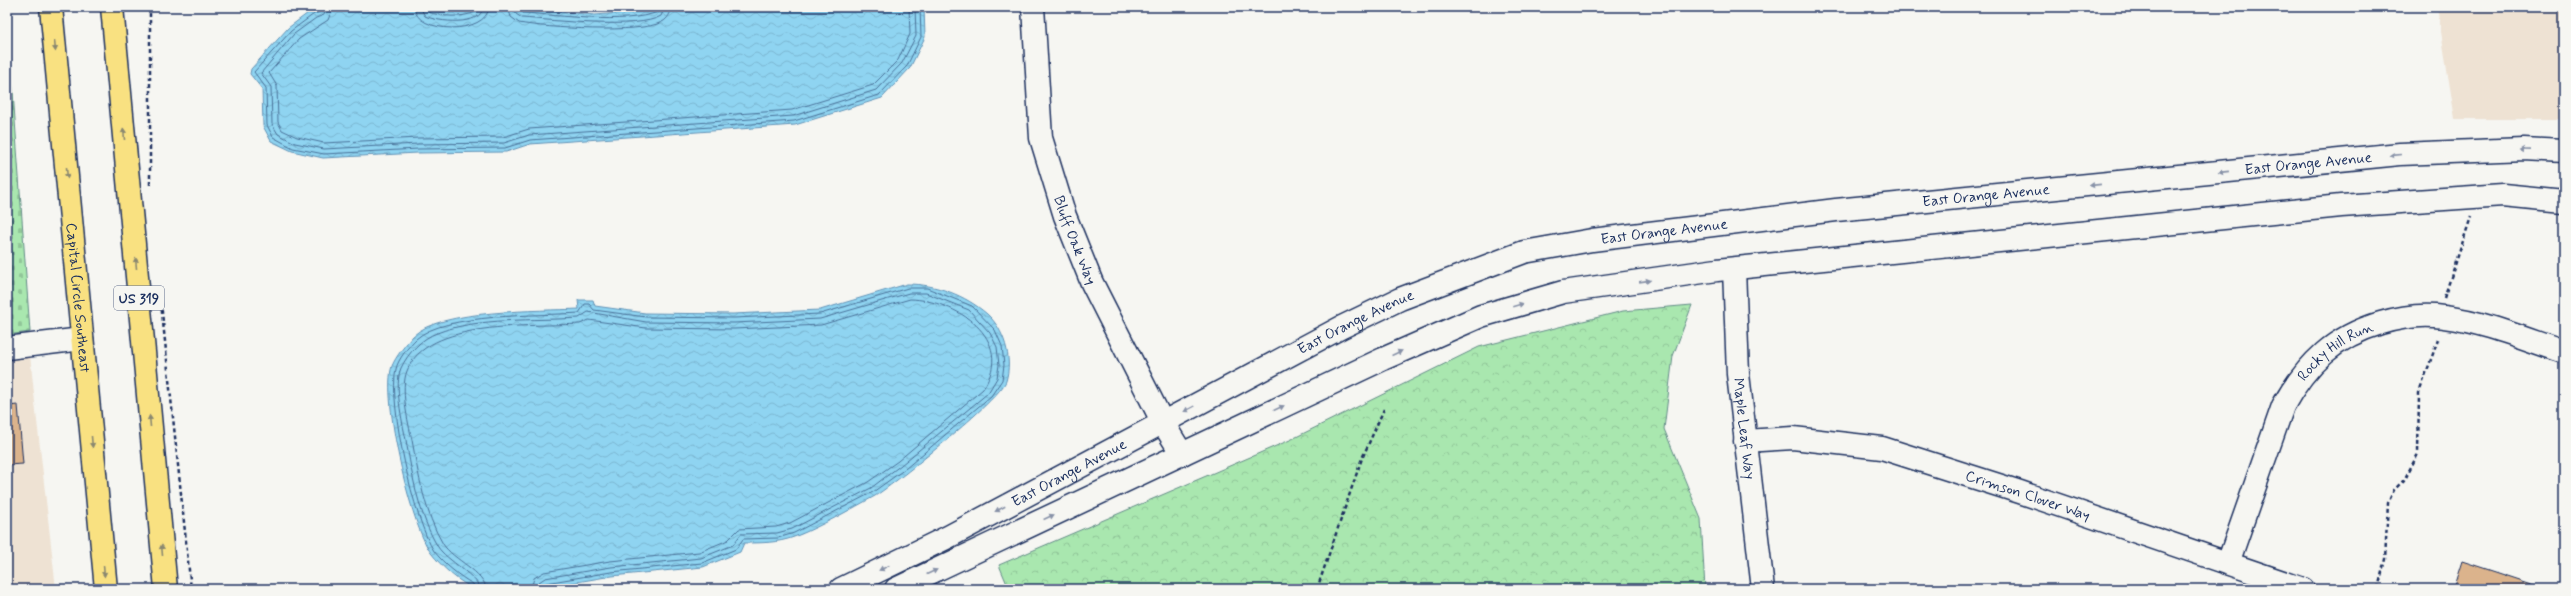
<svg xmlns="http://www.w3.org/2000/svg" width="2571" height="596" font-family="Mynerve,sans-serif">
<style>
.built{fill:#eee2d3}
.forest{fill:url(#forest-crowns);stroke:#628b86}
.cemetery{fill:url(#cemetery-stones);stroke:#628b86}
.water{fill:url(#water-waves);stroke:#6192b6}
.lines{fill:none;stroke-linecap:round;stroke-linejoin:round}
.shore{stroke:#497199;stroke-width:1}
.building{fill:#dbb38c;stroke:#1b2f5e}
.minor-casing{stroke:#1b2f5e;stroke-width:25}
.major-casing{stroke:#1b2f5e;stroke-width:25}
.path{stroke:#1b2f5e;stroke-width:2.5;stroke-dasharray:4 3;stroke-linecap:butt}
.minor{stroke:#f6f6f2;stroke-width:22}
.major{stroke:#f9e181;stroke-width:22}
.oneway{fill:#8a8870}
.oneway2{fill:#8892a8}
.labels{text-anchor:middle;stroke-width:3.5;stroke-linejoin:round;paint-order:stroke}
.shield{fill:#f6f6f2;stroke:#5d6b8a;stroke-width:1}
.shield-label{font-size:14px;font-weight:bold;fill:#1b2f5e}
.street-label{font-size:15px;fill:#1b2f5e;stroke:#f6f6f2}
</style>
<defs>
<pattern id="forest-crowns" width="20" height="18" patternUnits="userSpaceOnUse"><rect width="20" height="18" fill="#a9e7af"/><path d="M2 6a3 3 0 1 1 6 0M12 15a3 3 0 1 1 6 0" fill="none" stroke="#91c699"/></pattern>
<pattern id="cemetery-stones" width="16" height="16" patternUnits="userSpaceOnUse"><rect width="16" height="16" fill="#a9e7af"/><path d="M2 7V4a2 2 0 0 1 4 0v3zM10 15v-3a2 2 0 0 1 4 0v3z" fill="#91c699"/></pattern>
<pattern id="water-waves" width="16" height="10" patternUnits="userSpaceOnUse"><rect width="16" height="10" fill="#8fd4f1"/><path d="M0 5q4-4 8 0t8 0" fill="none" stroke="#7bb6d1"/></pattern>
</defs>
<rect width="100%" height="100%" fill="#f6f6f2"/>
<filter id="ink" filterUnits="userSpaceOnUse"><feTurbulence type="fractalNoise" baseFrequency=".025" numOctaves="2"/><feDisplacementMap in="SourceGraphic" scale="8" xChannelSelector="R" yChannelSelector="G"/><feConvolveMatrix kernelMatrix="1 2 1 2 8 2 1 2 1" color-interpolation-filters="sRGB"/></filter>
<g filter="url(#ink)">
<g class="built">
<path d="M2437,7h127v112h-109z"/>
<path d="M30,355l6,57 20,177h-49v-232z"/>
</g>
<path class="forest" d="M1692,305l-19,51 -9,73 37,90 4,70h-696l-10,-24 291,-125 189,-93 144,-36z"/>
<path class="cemetery" d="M7,7l23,325 -23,3z"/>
<g class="water">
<path d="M332,7h90l19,5 23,-1 15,-4 67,3 49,5 51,-4 17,-4h261l1,30 -15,31 -28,30 -87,27 -265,19 -24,8 -88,1 -95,5 -31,-7 -21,-10 -8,-15 -1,-37 -12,-15 1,-5 37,-41 24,-18z"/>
<path d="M907,284c29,0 58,11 80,30 17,15 26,44 19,67 -6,18 -110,102 -131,115 -22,12 -57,32 -81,41 -16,6 -33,6 -50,6l-4,9 -37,15 -91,9 -76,13h-60c-17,-6 -34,-22 -45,-36 -20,-27 -50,-155 -39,-187 4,-10 14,-22 21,-30 27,-27 127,-25 166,-27l-1,-9h15l2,6 50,7 88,1 87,-4z"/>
</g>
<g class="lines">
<g class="shore">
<path d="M322,7l-2,5 -6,2 -23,17 -37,41 12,16 1,37 6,12 20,11 31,6 94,-5 87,-1 25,-8 264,-19 85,-26 28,-29 14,-29 -1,-30"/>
<path d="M327,7l-3,8 -8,3 -22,16 -33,39 10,14 1,37 6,10 17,9 29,6 94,-5 86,-1 25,-8 264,-19 83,-26 26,-27 14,-27 -1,-29"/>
<path d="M333,7l-5,13 -29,19 -30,34 8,13 1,36 4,8 15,7 27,6 94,-5 85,-1 26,-8 263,-19 81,-25 25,-25 12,-26 -1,-27"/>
<path d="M414,7c1,28 74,28 75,0"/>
<path d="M420,7l5,9c12,6 57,11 58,-9"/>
<path d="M425,7l3,5c15,5 33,6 48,0l2,-5"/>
<path d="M508,7l3,10 8,6c27,5 121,11 143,-1 6,-3 9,-9 9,-15"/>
<path d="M514,7l2,7 6,4c30,2 116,12 139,-2l4,-9"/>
<path d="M519,7l4,6c37,2 100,12 135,-1l2,-5"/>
<path d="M475,589l-2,-5c-14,-8 -29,-20 -39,-33 -20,-30 -46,-147 -38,-182 2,-10 13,-23 20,-30 28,-26 124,-23 163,-26l6,-9h4l5,6 52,7 88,1 86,-4 88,-26h19l45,18 23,24 7,16 2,19 -2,15 -11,16 -86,73 -32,23 -79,41 -16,5 -35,1 -7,10 -34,14 -91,9 -65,11 -4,6"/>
<path d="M480,589c-1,-12 -34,-29 -42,-42 -19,-31 -26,-72 -32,-107 -4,-19 -12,-55 -5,-72 7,-15 21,-30 36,-35 41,-16 98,-12 142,-15l9,-6 58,10 88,1 86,-4 89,-26h17l43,17 21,23 7,14 2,18 -2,13 -9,15 -87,72 -30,23 -79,41 -15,4 -36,1 -8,11 -32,13 -90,9 -66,11 -6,4 -2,7"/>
<path d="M486,589c-1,-17 -33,-29 -43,-45 -18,-30 -25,-71 -31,-104 -4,-18 -12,-52 -5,-69 19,-52 126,-44 173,-47l9,-4 57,8 88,1 87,-4 89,-26c45,1 107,39 73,90l-85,72 -30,21 -78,41 -14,4 -37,2 -11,11 -29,12 -89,9 -66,11 -10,6 -3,11"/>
</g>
</g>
<g class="building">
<path d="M18,405l5,59 -16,1v-59z"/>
<path d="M2462,561l76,25 -1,3h-84z"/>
</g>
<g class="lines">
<defs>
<g id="minor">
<path id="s1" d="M1033,7l8,131 24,78 27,67 71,140 19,31"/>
<path id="s2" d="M1734,269l4,105 25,215"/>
<path d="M7,348l75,-9"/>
<path id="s3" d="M1745,441l48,-3 89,10 138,44 283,97"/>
<path id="s4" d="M2228,563l55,-157c11,-20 24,-38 41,-53 30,-26 81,-42 120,-36 41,5 81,22 120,35"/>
<path id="s5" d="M841,589l107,-52 394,-210 58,-28 124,-47 68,-12 244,-30 564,-56 124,-5 40,2"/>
<path d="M896,589l487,-230 98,-43 82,-24 154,-22 624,-64 162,-11 61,6"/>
</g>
<g id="major">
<path id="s6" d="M51,7l55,582"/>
<path d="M112,7l54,582"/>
</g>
</defs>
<use href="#minor" class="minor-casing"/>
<use href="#major" class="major-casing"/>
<g class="path">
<path d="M150,185v-178"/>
<path d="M2444,298l27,-81"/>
<path d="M161,303l30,286"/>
<path d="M1317,589l44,-128 23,-52"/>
<path d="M2378,589l7,-30 3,-56 6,-13 10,-10 14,-26 1,-61 20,-56"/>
</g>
<use href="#minor" class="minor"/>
<use href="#major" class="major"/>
</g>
<defs><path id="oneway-solid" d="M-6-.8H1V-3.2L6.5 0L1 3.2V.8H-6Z"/></defs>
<g class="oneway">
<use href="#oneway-solid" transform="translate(55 46) rotate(85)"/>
<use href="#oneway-solid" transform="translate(124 134) rotate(-95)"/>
<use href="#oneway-solid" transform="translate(67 173) rotate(85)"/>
<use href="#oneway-solid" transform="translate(136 263) rotate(-95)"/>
<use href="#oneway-solid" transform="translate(150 421) rotate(-95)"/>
<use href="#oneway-solid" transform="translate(92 442) rotate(85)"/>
<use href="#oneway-solid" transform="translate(162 550) rotate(-95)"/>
<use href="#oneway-solid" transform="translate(104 571) rotate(85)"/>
</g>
<g class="oneway2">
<use href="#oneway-solid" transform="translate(2525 150) rotate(-179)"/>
<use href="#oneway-solid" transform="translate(2395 155) rotate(175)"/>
<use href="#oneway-solid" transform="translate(2224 172) rotate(174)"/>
<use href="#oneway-solid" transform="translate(2095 185) rotate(174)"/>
<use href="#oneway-solid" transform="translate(1645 281) rotate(-8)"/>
<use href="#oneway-solid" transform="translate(1518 305) rotate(-16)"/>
<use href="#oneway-solid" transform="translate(1397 353) rotate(-24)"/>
<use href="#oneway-solid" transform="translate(1279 408) rotate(-25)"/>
<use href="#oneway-solid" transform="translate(1189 409) rotate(152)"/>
<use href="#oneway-solid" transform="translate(1000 509) rotate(152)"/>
<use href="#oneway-solid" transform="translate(1049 517) rotate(-25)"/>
<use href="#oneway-solid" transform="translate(884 568) rotate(154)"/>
<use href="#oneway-solid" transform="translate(932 572) rotate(-25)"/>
</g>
</g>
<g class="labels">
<rect class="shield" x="114" y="286" width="50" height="24" rx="3"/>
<g class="shield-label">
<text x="139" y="303">US 319</text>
</g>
<g class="street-label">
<text dy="5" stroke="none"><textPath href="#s5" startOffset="1552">East Orange Avenue</textPath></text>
<text dy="5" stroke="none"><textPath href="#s5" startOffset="1228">East Orange Avenue</textPath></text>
<text dy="5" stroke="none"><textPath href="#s5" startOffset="904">East Orange Avenue</textPath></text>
<text dy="5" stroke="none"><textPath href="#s1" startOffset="239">Bluff Oak Way</textPath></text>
<text dy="5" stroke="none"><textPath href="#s6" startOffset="292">Capital Circle Southeast</textPath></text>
<text dy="5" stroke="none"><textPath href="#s5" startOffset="580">East Orange Avenue</textPath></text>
<text dy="5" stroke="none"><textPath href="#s4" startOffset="244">Rocky Hill Run</textPath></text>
<text dy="5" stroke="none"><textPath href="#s2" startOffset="160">Maple Leaf Way</textPath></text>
<text dy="5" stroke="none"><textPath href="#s5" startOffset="256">East Orange Avenue</textPath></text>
<text dy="5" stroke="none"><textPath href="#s3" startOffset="291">Crimson Clover Way</textPath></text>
</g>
</g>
<rect width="2571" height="596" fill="none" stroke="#f6f6f2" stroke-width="24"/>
<rect x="12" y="12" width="2547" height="572" fill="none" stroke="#1b2f5e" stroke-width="1.5" filter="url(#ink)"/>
</svg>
